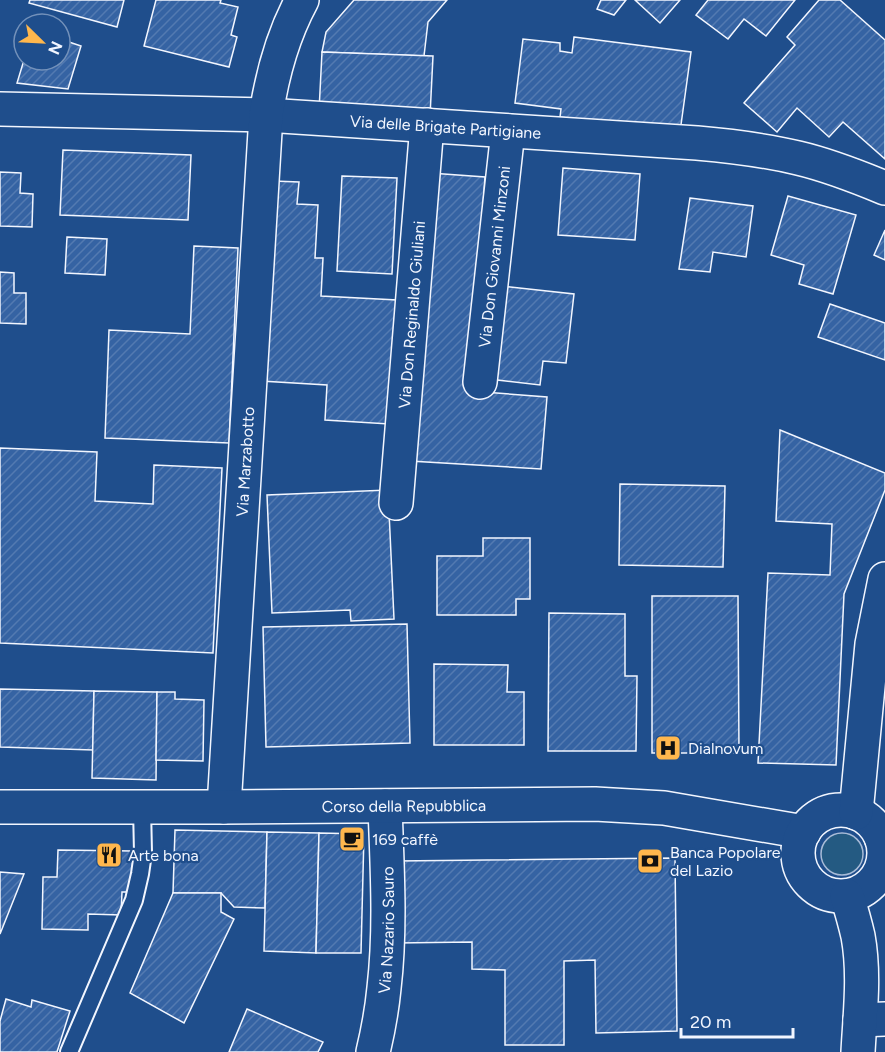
<svg xmlns="http://www.w3.org/2000/svg" width="885" height="1052" font-family="Figtree,sans-serif">
<style>
.green{fill:#245a82;stroke:#a8bbd7;stroke-width:1.5}
.building{fill:url(#building-hatch);stroke:#f2f6ff;stroke-width:1.5}
.lines{fill:none;stroke-linecap:round;stroke-linejoin:round}
.service-casing{stroke:#f2f6ff;stroke-width:20}
.minor-casing{stroke:#f2f6ff;stroke-width:36}
.tertiary-casing{stroke:#f2f6ff;stroke-width:36}
.service{stroke:#1f4e8c;stroke-width:16}
.minor{stroke:#1f4e8c;stroke-width:33}
.tertiary{stroke:#1f4e8c;stroke-width:33}
.labels{text-anchor:middle;stroke-width:4.5;stroke-linejoin:round;paint-order:stroke}
.street-label{font-size:16px;fill:#f2f6ff;stroke:#1f4e8c}
.poi-label{font-size:16px;fill:#f2f6ff;stroke:#1f4e8c;text-anchor:start}
</style>
<defs>
<pattern id="building-hatch" width="6" height="6" patternUnits="userSpaceOnUse" patternTransform="scale(1.5)"><rect width="6" height="6" fill="#3563a3"/><path d="M-1 1l2-2M0 6l6-6M5 7l2-2" fill="none" stroke="#537ab1"/></pattern>
</defs>
<rect width="100%" height="100%" fill="#1f4e8c"/>
<circle class="green" cx="842" cy="854" r="21"/>
<g class="building">
<path d="M30,0h94l-7,27 -88,-24z"/>
<path d="M156,0h65l-1,3 18,4 -7,28 6,2 -8,30 -85,-21z"/>
<path d="M354,0h93l-19,22 -4,34 -102,-4 4,-20z"/>
<path d="M601,0h25l-12,15 -17,-6z"/>
<path d="M635,0h45l-20,23z"/>
<path d="M708,0h87l-29,36 -22,-17 -16,20 -32,-24z"/>
<path d="M819,0h21l45,40v119l-42,-37 -14,15 -32,-29 -20,24 -33,-29 51,-58 -8,-8z"/>
<path d="M574,37l117,15 -11,80 -120,-15 1,-8 -46,-6 8,-64 37,4v8l12,2z"/>
<path d="M60,39l21,7 -13,43 -51,-6 7,-23h36z"/>
<path d="M322,52l111,4 -3,60 -111,-5z"/>
<path d="M63,150l128,5 -3,65 -128,-5z"/>
<path d="M563,168l77,6 -5,66 -77,-5z"/>
<path d="M0,172l21,1 -1,20 13,1 -1,33 -32,-1z"/>
<path d="M430,173l55,4 -15,214 77,6 -6,72 -131,-8z"/>
<path d="M342,176l55,2 -5,96 -55,-3z"/>
<path d="M273,181l26,1 -2,22 21,1 -3,53h8l-2,38 76,4 -8,124 -64,-4 2,-35 -66,-4z"/>
<path d="M788,196l68,19 -23,79 -34,-10 5,-19 -33,-10z"/>
<path d="M690,198l63,8 -7,51 -33,-5 -3,20 -31,-3z"/>
<path d="M885,230v30l-11,-5z"/>
<path d="M67,237l40,2 -2,36 -40,-2z"/>
<path d="M194,246l44,2 -9,195 -124,-5 4,-108 81,4z"/>
<path d="M0,272l14,1v20h12v31l-26,-1z"/>
<path d="M500,286l74,8 -8,69 -23,-2 -3,24 -51,-6z"/>
<path d="M830,304l55,19v37l-67,-23z"/>
<path d="M780,430l105,43v17l-41,104 -8,171 -78,-2 10,-190 62,2 2,-51 -56,-3z"/>
<path d="M0,448l97,4 -2,49 58,3 1,-39 68,3 -9,185 -213,-10z"/>
<path d="M620,484l105,2 -2,81 -104,-2z"/>
<path d="M388,490l6,129 -43,2 -1,-11 -78,3 -5,-118z"/>
<path d="M483,538h47v61h-14v16h-79v-59h46z"/>
<path d="M652,596h86l1,157h-87z"/>
<path d="M549,613l76,1v62h12l-1,75h-88z"/>
<path d="M407,624l3,119 -144,4 -3,-120z"/>
<path d="M434,664l74,1 -1,27h17v53h-90z"/>
<path d="M0,689l94,2 -1,59 -93,-3z"/>
<path d="M94,691l63,1 -1,88 -64,-2z"/>
<path d="M157,692h18v7l29,1 -1,61 -47,-1z"/>
<path d="M175,830l92,2 -2,76 -31,-1 -13,-14h-48z"/>
<path d="M267,832l52,1 -3,120 -52,-2z"/>
<path d="M319,833l45,1 -3,119h-45z"/>
<path d="M58,850l75,1 -1,41h-10l-1,23 -33,-1v16l-46,-1 1,-52h14z"/>
<path d="M675,858l2,173 -81,2 -1,-73 -31,1v84h-59v-75l-33,-1v-27l-75,1 -1,-82z"/>
<path d="M0,872l24,2 -24,60z"/>
<path d="M173,893h48v19l13,7 -50,104 -54,-30z"/>
<path d="M6,999l25,8 1,-7 38,11 -13,41h-57v-31z"/>
<path d="M247,1009l76,33 -5,10h-89z"/>
</g>
<g class="lines">
<defs>
<path id="service" d="M69,1052l65,-152 6,-26 3,-21 -1,-46"/>
<g id="minor">
<path id="s1" d="M0,109l266,6 431,28c34,3 68,7 101,15 30,7 58,18 87,30"/>
<path id="s2" d="M480,382l28,-251"/>
<path id="s3" d="M396,503l31,-378"/>
<path id="s4" d="M224,807l42,-692c6,-40 17,-80 36,-115"/>
<path d="M881,837l4,-3"/>
<path d="M860,1020l25,-1"/>
<path id="s5" d="M373,1052c5,-21 9,-43 11,-64 7,-60 3,-122 1,-182"/>
</g>
<g id="tertiary">
<path id="s6" d="M0,807h224l371,-3 69,4 140,24"/>
<circle cx="841" cy="853" r="43"/>
<path d="M856,813l16,-169 13,-65"/>
<path d="M847,896c4,13 8,27 11,40 7,38 2,78 0,116"/>
</g>
</defs>
<use href="#service" class="service-casing"/>
<use href="#minor" class="minor-casing"/>
<use href="#tertiary" class="tertiary-casing"/>
<use href="#service" class="service"/>
<use href="#minor" class="minor"/>
<use href="#tertiary" class="tertiary"/>
</g>
<defs>
<symbol id="hospital-square" viewBox="-11 -11 22 22"><rect x="-9" y="-9" width="18" height="18" rx="4" fill="#ffb74d" stroke="#1f4e8c"/><path d="M-5-5h3v3.5h4V-5h3V5h-3V1.5h-4V5h-3Z" fill="#111"/></symbol>
<symbol id="cafe-square" viewBox="-11 -11 22 22"><rect x="-9" y="-9" width="18" height="18" rx="4" fill="#ffb74d" stroke="#1f4e8c"/><path d="M-5.5-4.5H6V0H3Q3 3.5 0 3.5H-2.5Q-5.5 3.5-5.5 0ZM3-3.2v2h1.7v-2ZM-6 4.5H4V6H-6Z" fill="#111"/></symbol>
<symbol id="restaurant-square" viewBox="-11 -11 22 22"><rect x="-9" y="-9" width="18" height="18" rx="4" fill="#ffb74d" stroke="#1f4e8c"/><path d="M-5-6h1v4h1v-4h1v4h1v-4h1v5L-1.5 .5V6h-2V.5L-5-1ZM5-6V6H3V1.5H1.5Q1.5-4 5-6Z" fill="#111"/></symbol>
<symbol id="bank-square" viewBox="-11 -11 22 22"><rect x="-9" y="-9" width="18" height="18" rx="4" fill="#ffb74d" stroke="#1f4e8c"/><path d="M-6-4H6V4H-6ZM0-2.3a2.3 2.3 0 1 0 0 4.6a2.3 2.3 0 1 0 0-4.6Z" fill="#111"/></symbol>
</defs>
<g fill-rule="evenodd">
<use href="#hospital-square" x="653" y="733" width="30" height="30"/>
<use href="#cafe-square" x="337" y="824" width="30" height="30"/>
<use href="#restaurant-square" x="94" y="840" width="30" height="30"/>
<use href="#bank-square" x="635" y="846" width="30" height="30"/>
</g>
<g class="labels">
<g class="street-label">
<text dy="6" stroke="none"><textPath href="#s1" startOffset="446">Via delle Brigate Partigiane</textPath></text>
<text dy="6" stroke="none"><textPath href="#s2" startOffset="126">Via Don Giovanni Minzoni</textPath></text>
<text dy="6" stroke="none"><textPath href="#s3" startOffset="189">Via Don Reginaldo Giuliani</textPath></text>
<text dy="6" stroke="none"><textPath href="#s4" startOffset="346">Via Marzabotto</textPath></text>
<text dy="6" stroke="none"><textPath href="#s6" startOffset="404">Corso della Repubblica</textPath></text>
<text dy="6" stroke="none"><textPath href="#s5" startOffset="123">Via Nazario Sauro</textPath></text>
</g>
<g class="poi-label">
<text x="688" y="754">Dialnovum</text>
<text x="372" y="845">169 caffè</text>
<text x="670" y="858">Banca Popolare<tspan x="670" dy="18">del Lazio</tspan></text>
<text x="128" y="861">Arte bona</text>
</g>
</g>
<g transform="translate(42 42) rotate(114)"><circle r="28" fill="#1f4e8c" stroke="#7391ba" stroke-width="1.5"/>
<path d="M0-4.5L10 22L0 15L-10 22Z" fill="#ffb74d"/>
<text y="-9" font-size="16" font-weight="bold" text-anchor="middle" fill="#f2f6ff">N</text>
</g>
<path d="M681 1028v9h112v-9" fill="none" stroke="#f2f6ff" stroke-width="3"/>
<text x="690" y="1028" font-size="18" fill="#f2f6ff" stroke="#1f4e8c" stroke-width="4.5" paint-order="stroke">20 m</text>
</svg>
